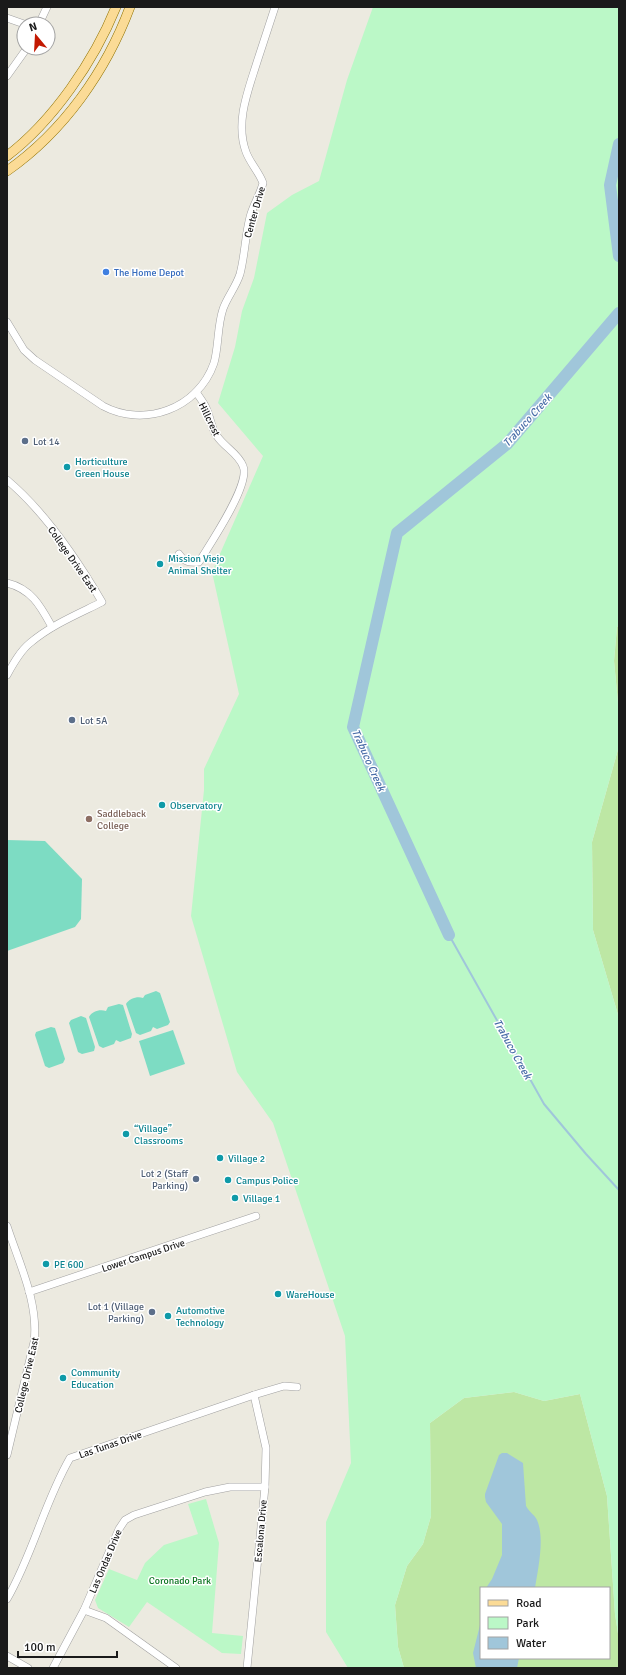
<svg xmlns="http://www.w3.org/2000/svg" width="626" height="1675" font-family="Signika,sans-serif">
<style>
.grass{fill:#bde7a4;fill-rule:evenodd}
.park{fill:#bbf8c7}
.pitch{fill:#7ddcc3}
.water{fill:#a0c6da}
.lines{fill:none;stroke-linecap:round;stroke-linejoin:round}
.stream{stroke:#a0c6da;stroke-width:2}
.river{stroke:#a0c6da;stroke-width:12}
.minor-casing{stroke:#a1a1a1;stroke-width:8}
.major-casing{stroke:#907201;stroke-width:10}
.minor{stroke:#fff;stroke-width:7}
.major{stroke:#fbdb96;stroke-width:9}
.shop-dot{fill:#3f7fe0;stroke:#fff;stroke-width:1.5}
.service-dot{fill:#5c6f8a;stroke:#fff;stroke-width:1.5}
.culture-dot{fill:#0f9aa8;stroke:#fff;stroke-width:1.5}
.education-dot{fill:#8d6e63;stroke:#fff;stroke-width:1.5}
.labels{text-anchor:middle;stroke-width:3;stroke-linejoin:round;paint-order:stroke}
.street-label{font-size:10px;fill:#1a1a1a;stroke:#fff}
.shop-label{font-size:10px;fill:#366cbe;stroke:#fff;text-anchor:start}
.service-label{font-size:10px;fill:#4e5e75;stroke:#fff;text-anchor:start}
.culture-label{font-size:10px;fill:#0d838f;stroke:#fff;text-anchor:start}
.education-label{font-size:10px;fill:#785e54;stroke:#fff;text-anchor:start}
.park-label{font-size:10px;fill:#0c7521;stroke:#fff}
.water-label{font-size:11px;font-style:italic;fill:#496da8;stroke:#fff}
</style>
<rect width="100%" height="100%" fill="#eceae0"/>
<g class="grass">
<path d="M619,625v88l-5,-52 3,-34z"/>
<path d="M619,746v272l-26,-88 -1,-88z"/>
<path d="M514,1392l30,9 36,-7 27,102 8,118 4,26v28h-215l-6,-21 -3,-42 12,-39 16,-22 8,-28 -1,-93 34,-25zM481,1588h128v70h-128z"/>
</g>
<g class="park">
<path d="M373,7h246v618l-2,2 -3,34 5,52v33l-27,96 1,88 26,88v622l-4,-26 -8,-118 -27,-102 -36,7 -30,-9 -50,6 -34,25 1,93 -8,28 -16,22 -12,39 3,42 6,21h-56l-22,-36v-110l25,-59 -6,-127 -72,-213 -36,-51 -46,-156 13,-126v-21l35,-75 -27,-122 51,-116 -45,-53 17,-56 7,-36 12,-33 13,-65 25,-18 27,-14 28,-101z"/>
<path d="M206,1499l13,44 -7,90 31,3 -2,18 -19,-1 -75,-51 -18,25 -31,-19 -3,-8 14,-31 28,11 8,-17 19,-18 34,-11 -10,-30z"/>
</g>
<g class="pitch">
<path d="M7,840l38,1 37,38 -1,40 -6,8 -68,24z"/>
<path d="M156,991l4,2 10,29 -2,3 -11,4 -4,-2 -2,4 -11,4 -4,-2 -10,-29c3,-5 11,-8 17,-6l2,-3z"/>
<path d="M119,1004l4,1 9,29 -1,4 -11,4 -4,-2 -2,4 -11,4 -4,-2 -10,-29c3,-6 11,-8 17,-6l2,-4z"/>
<path d="M81,1016l5,2 9,29 -1,4 -12,3 -4,-2 -9,-29 2,-3z"/>
<path d="M51,1027l4,1 10,31 -2,4 -14,5 -4,-2 -10,-31 1,-3z"/>
<path d="M173,1030l12,34 -35,12 -11,-35z"/>
</g>
<g class="water">
<path d="M502,1453h5l16,10 3,43c3,6 9,9 11,14 8,18 1,49 -2,68h-49l6,-9 10,-24v-31l-16,-22 -1,-5v-3l14,-39z"/>
<path d="M481,1621v37h38l-2,10h-41l-3,-15z"/>
</g>
<g class="lines">
<path class="stream" d="M449,935l95,169 42,50 33,36"/>
<g class="river">
<path d="M619,144l-9,41 9,71"/>
<path d="M449,935l-96,-208 44,-194 110,-89 112,-131"/>
</g>
<defs>
<g id="minor">
<path d="M7,18l17,6"/>
<path d="M39,24l8,-17"/>
<path d="M7,76l20,-28"/>
<path d="M7,322l17,28 11,10 68,46c41,22 95,3 111,-43 5,-18 3,-36 9,-54 4,-12 13,-22 17,-35 5,-19 5,-38 10,-57 3,-12 10,-22 13,-34 -4,-11 -13,-20 -17,-31 -11,-30 2,-61 11,-90 6,-18 12,-37 18,-55"/>
<path d="M7,480c37,31 71,81 95,122 -24,12 -51,23 -72,41 -10,8 -17,21 -23,32"/>
<path d="M179,554c5,8 11,9 20,8 11,-18 52,-78 44,-96 -5,-13 -19,-19 -26,-30 -6,-8 -6,-17 -10,-26 -2,-6 -7,-12 -11,-18"/>
<path d="M7,583c25,6 34,24 45,44"/>
<path d="M7,1226c12,37 32,77 27,116l-27,113"/>
<path d="M29,1292l227,-76"/>
<path d="M7,1599c26,-45 37,-96 63,-141l184,-63 30,-9 13,1"/>
<path d="M84,1610l22,8 70,50"/>
<path d="M7,1656l21,12"/>
<path d="M53,1668l31,-58 35,-81 6,-9 9,-5 71,-23 25,-5h35"/>
<path d="M247,1668l18,-181 1,-39 -12,-53"/>
</g>
<g id="major">
<path d="M7,156c46,-35 87,-95 109,-149"/>
<path d="M7,171c57,-40 99,-100 123,-164"/>
</g>
</defs>
<use href="#minor" class="minor-casing"/>
<use href="#major" class="major-casing"/>
<use href="#minor" class="minor"/>
<use href="#major" class="major"/>
</g>
<circle class="shop-dot" cx="106" cy="272" r="4"/>
<g class="service-dot">
<circle cx="25" cy="441" r="4"/>
<circle cx="72" cy="720" r="4"/>
<circle cx="196" cy="1179" r="4"/>
<circle cx="152" cy="1312" r="4"/>
</g>
<g class="culture-dot">
<circle cx="67" cy="467" r="4"/>
<circle cx="160" cy="564" r="4"/>
<circle cx="162" cy="805" r="4"/>
<circle cx="126" cy="1134" r="4"/>
<circle cx="220" cy="1158" r="4"/>
<circle cx="228" cy="1180" r="4"/>
<circle cx="235" cy="1198" r="4"/>
<circle cx="46" cy="1264" r="4"/>
<circle cx="278" cy="1294" r="4"/>
<circle cx="168" cy="1316" r="4"/>
<circle cx="63" cy="1378" r="4"/>
</g>
<circle class="education-dot" cx="89" cy="819" r="4"/>
<g class="labels">
<g class="street-label">
<text transform="translate(254 212) rotate(-74)" y="4">Center Drive</text>
<text transform="translate(210 419) rotate(64)" y="4">Hillcrest</text>
<text transform="translate(73 559) rotate(55)" y="4">College Drive East</text>
<text transform="translate(143 1255) rotate(-18)" y="4">Lower Campus Drive</text>
<text transform="translate(26 1375) rotate(-77)" y="4">College Drive East</text>
<text transform="translate(110 1444) rotate(-19)" y="4">Las Tunas Drive</text>
<text transform="translate(260 1531) rotate(-85)" y="4">Escalona Drive</text>
<text transform="translate(105 1561) rotate(-67)" y="4">Las Ondas Drive</text>
</g>
<g class="shop-label">
<text x="114" y="276">The Home Depot</text>
</g>
<g class="service-label">
<text x="33" y="445">Lot 14</text>
<text x="80" y="724">Lot 5A</text>
<text x="188" y="1177" text-anchor="end">Lot 2 (Staff<tspan x="188" dy="12">Parking)</tspan></text>
<text x="144" y="1310" text-anchor="end">Lot 1 (Village<tspan x="144" dy="12">Parking)</tspan></text>
</g>
<g class="culture-label">
<text x="75" y="465">Horticulture<tspan x="75" dy="12">Green House</tspan></text>
<text x="168" y="562">Mission Viejo<tspan x="168" dy="12">Animal Shelter</tspan></text>
<text x="170" y="809">Observatory</text>
<text x="134" y="1132">“Village”<tspan x="134" dy="12">Classrooms</tspan></text>
<text x="228" y="1162">Village 2</text>
<text x="236" y="1184">Campus Police</text>
<text x="243" y="1202">Village 1</text>
<text x="54" y="1268">PE 600</text>
<text x="286" y="1298">WareHouse</text>
<text x="176" y="1314">Automotive<tspan x="176" dy="12">Technology</tspan></text>
<text x="71" y="1376">Community<tspan x="71" dy="12">Education</tspan></text>
</g>
<g class="education-label">
<text x="97" y="817">Saddleback<tspan x="97" dy="12">College</tspan></text>
</g>
<g class="park-label">
<text x="180" y="1584">Coronado Park</text>
</g>
<g class="water-label">
<text transform="translate(527 420) rotate(-48)" y="4">Trabuco Creek</text>
<text transform="translate(369 760) rotate(66)" y="4">Trabuco Creek</text>
<text transform="translate(513 1049) rotate(61)" y="4">Trabuco Creek</text>
</g>
</g>
<rect width="626" height="1675" fill="none" stroke="#1a1a1a" stroke-width="16"/>
<rect x="480" y="1587" width="130" height="72" fill="#ffffff" stroke="#a3a3a3"/>
<rect x="488" y="1600" width="20" height="6" fill="#fbdb96" stroke="#a3a3a3"/>
<text x="516" y="1607" font-size="12" fill="#1a1a1a">Road</text>
<rect x="488" y="1617" width="20" height="12" fill="#bbf8c7" stroke="#a3a3a3"/>
<text x="516" y="1627" font-size="12" fill="#1a1a1a">Park</text>
<rect x="488" y="1637" width="20" height="12" fill="#a0c6da" stroke="#a3a3a3"/>
<text x="516" y="1647" font-size="12" fill="#1a1a1a">Water</text>
<g transform="translate(36 36) rotate(342)"><circle r="19" fill="#ffffff" stroke="#a3a3a3"/>
<path d="M0-3L7 15L0 10L-7 15Z" fill="#c31902"/>
<text y="-6" font-size="11" font-weight="bold" text-anchor="middle" fill="#1a1a1a">N</text>
</g>
<path d="M18 1651v6h99v-6" fill="none" stroke="#1a1a1a" stroke-width="2"/>
<text x="24" y="1651" font-size="12" fill="#1a1a1a" stroke="#ffffff" stroke-width="3" paint-order="stroke">100 m</text>
</svg>
